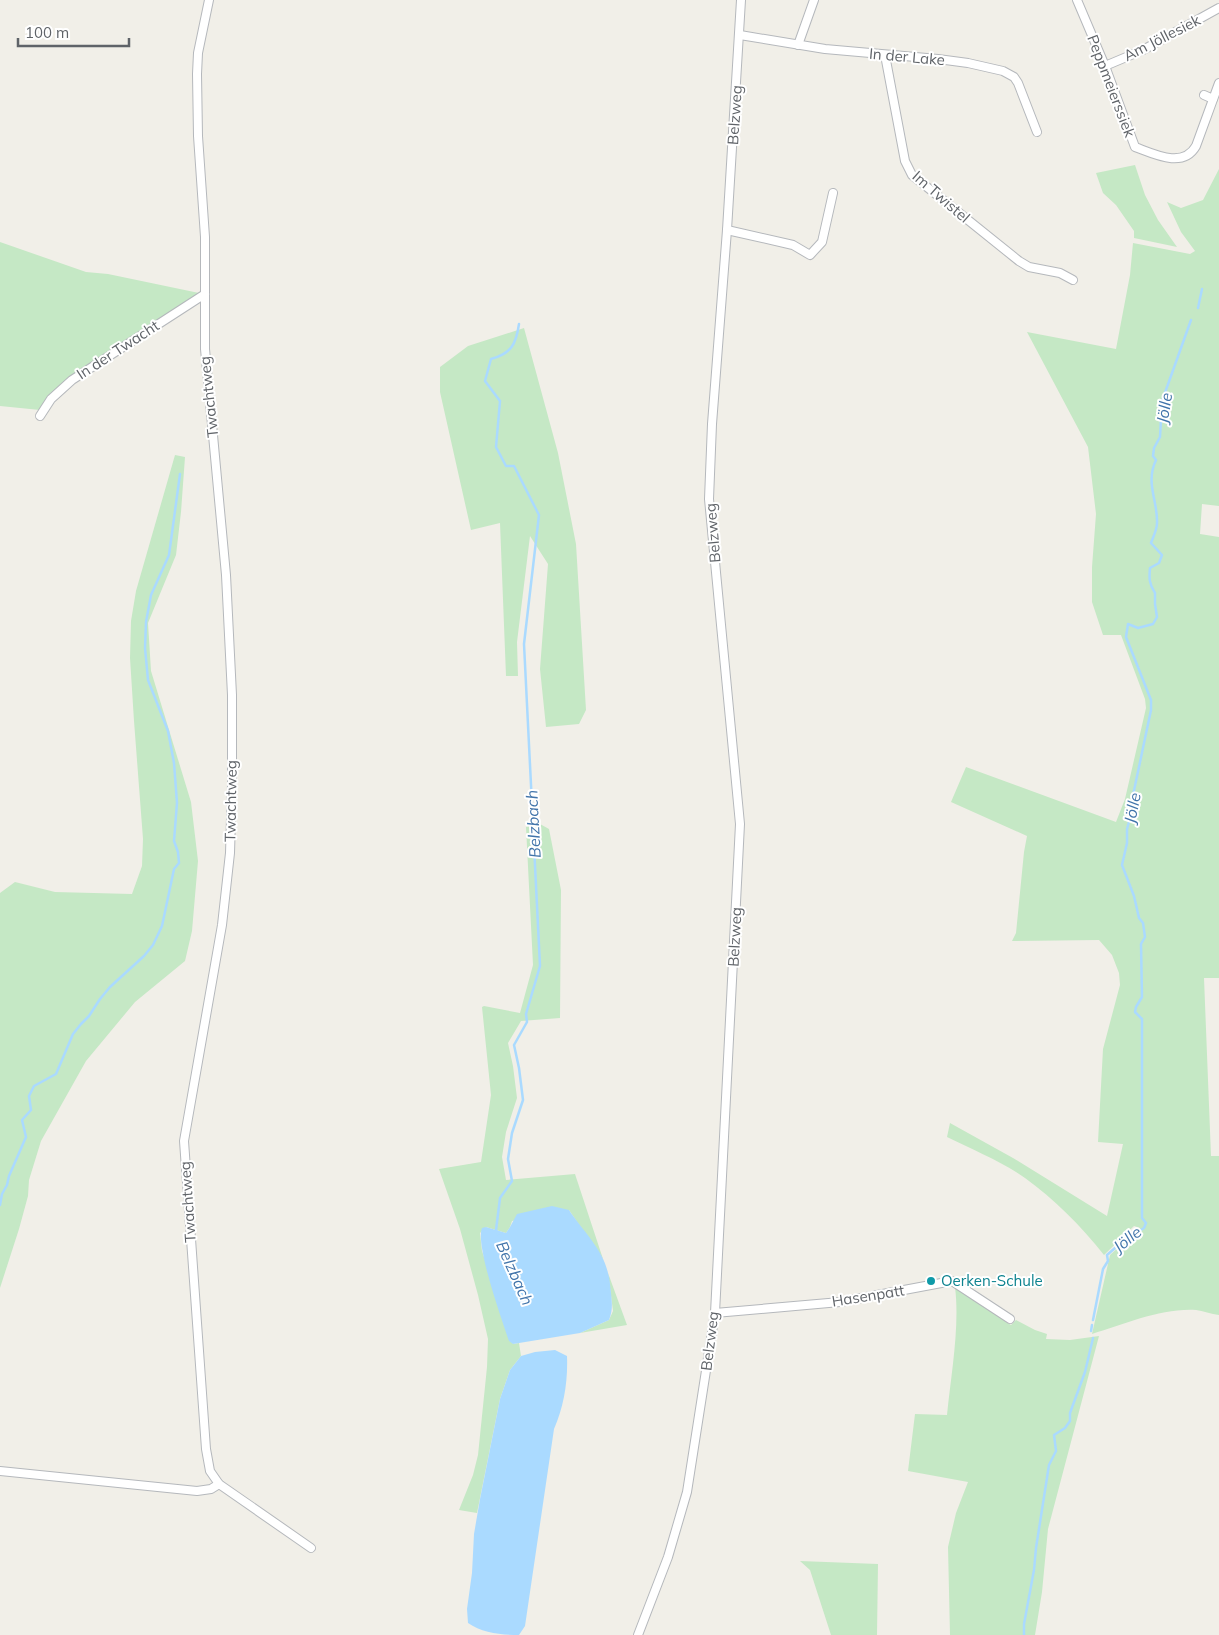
<svg xmlns="http://www.w3.org/2000/svg" width="1219" height="1635" font-family="Mulish,sans-serif">
<style>
.green{fill:#c5e8c5}
.water{fill:#aadaff}
.lines{fill:none;stroke-linecap:round;stroke-linejoin:round}
.stream{stroke:#aadaff;stroke-width:2.5}
.minor-casing{stroke:#b5b8bc;stroke-width:10}
.minor{stroke:#fff;stroke-width:8}
.culture-dot{fill:#0f9aa8;stroke:#fff;stroke-width:2}
.labels{text-anchor:middle;stroke-width:4;stroke-linejoin:round;paint-order:stroke}
.street-label{font-size:15px;fill:#5f6368;stroke:#fff}
.culture-label{font-size:15px;fill:#0d838f;stroke:#fff;text-anchor:start}
.water-label{font-size:16px;font-style:italic;fill:#4174aa;stroke:#fff}
</style>
<rect width="100%" height="100%" fill="#f1efe8"/>
<g class="green">
<path d="M1135,165l10,30 13,25 19,27 -43,-9v-7l-18,-26 -13,-12 -7,-20z"/>
<path d="M1219,169v337l-17,-2 -2,30 19,3v441h-15l7,178h8v159c-8,-1 -16,-4 -23,-5 -35,-2 -71,14 -104,24l18,-79 30,-27 -6,-2 -30,29c-22,-28 -51,-57 -79,-77 -24,-17 -52,-28 -78,-41l3,-14 63,35 94,58 16,-72 -25,-2 5,-93 17,-64 -1,-12 -7,-18 -13,-15 -87,1 4,-8 8,-81 3,-16 -76,-34 15,-35 150,55 9,-23 21,-91 -1,-9 -24,-64h-18l-11,-33v-35l4,-53 -8,-67 -61,-115 89,17 14,-74 3,-32 57,11 5,-3 -14,-19 -14,-30 14,6 22,-8z"/>
<path d="M0,242l86,30 22,2 91,19 -129,84 -30,33 -40,-4z"/>
<path d="M524,328l34,125 18,91 10,166 -7,14 -33,3 -6,-58 8,-105 -18,-28 -13,106 1,34h-12l-6,-153 -29,7 -31,-138v-25l28,-21z"/>
<path d="M175,455l10,2 -4,55 -5,43 -28,68 3,48 40,131 7,59 -6,70 -7,30 -50,41 -49,59 -45,80 -12,39 -1,16 -9,33 -19,59v-395l15,-11 40,10 77,2 10,-28 1,-27 -9,-118 -4,-63 1,-37 5,-30z"/>
<path d="M540,824l9,5 12,61 -1,128 -39,3 -13,22 5,23 4,32 -11,34 -4,25 4,23 69,-6 28,85c-11,-17 -23,-32 -34,-49l-57,11 -2,6 -4,6 -20,-6 -6,6 2,18 31,93 6,-1 2,13 -11,14 -10,29 -23,114 -18,-3 14,-35 5,-20 9,-88 1,-28 -10,-44 -18,-66 -21,-60 42,-7 10,-67 -9,-88 2,-1 36,7 13,-48 -7,-138z"/>
<path d="M608,1273l19,52 -47,8 29,-13 4,-9z"/>
<path d="M955,1287l56,38 5,-5 19,10 12,4 -1,5 24,1 29,-4 -51,193 -6,63 -7,43h-85l-2,-88 8,-34 12,-31 -60,-11 7,-57 32,1c4,-40 13,-89 8,-128z"/>
<path d="M800,1561l78,3 -1,71h-46l-21,-65z"/>
</g>
<g class="water">
<path d="M552,1206l17,4c13,20 34,39 39,63 2,6 2,13 3,20 1,10 2,17 -2,27l-29,13 -67,11 -4,-3c-7,-21 -34,-96 -27,-113l4,-1 20,6 4,-6 7,-13z"/>
<path d="M555,1350l12,6c1,25 -3,50 -13,73l-29,197 -6,9c-17,0 -37,-2 -51,-12l-1,-14 5,-36 2,-39 6,-35 20,-100 10,-29 11,-14 14,-4z"/>
</g>
<g class="lines">
<g class="stream">
<path d="M1198,308l4,-19"/>
<path d="M0,1205l2,-11 5,-9 2,-9 17,-39 -4,-17 9,-10 -2,-14 5,-10 22,-12 17,-40 8,-10 8,-8 11,-17 10,-12 34,-31 9,-11 9,-19 12,-57 5,-6 -1,-11 -4,-11 3,-38 -3,-40 -6,-32 -20,-51 -3,-32 1,-26 5,-27 18,-40 11,-81"/>
<path d="M498,1234l-2,-4 4,-32 12,-17 -4,-22 4,-26 11,-33 -4,-32 -5,-23 13,-23 -1,-8 14,-48 -16,-322 15,-129 -25,-49h-8l-10,-19 4,-46 -15,-20 6,-22c21,-6 25,-15 28,-35"/>
<path d="M1093,1320l10,-51 5,-8 -1,-6 15,-13 22,-14 2,-5 -4,-5v-199l-7,-7 1,-5 6,-10 -1,-53 4,-7 -2,-14 -4,-5 -5,-22 -12,-31 5,-22v-14l6,-21 -1,-8 19,-90v-10l-25,-63 2,-13 10,4 15,-4 4,-7 -2,-13v-11c-6,-9 -6,-15 -5,-25l9,-5 3,-8 -11,-12c2,-6 6,-13 6,-20 1,-22 -12,-40 -1,-63l-3,-4 1,-8 6,-11 2,-36 29,-81"/>
<path d="M1091,1331l1,-6"/>
<path d="M1024,1635v-11l10,-54 2,-22 13,-83 7,-14 -2,-16 11,-7 5,-7v-8l15,-41 8,-34"/>
</g>
<defs>
<g id="minor">
<path d="M209,0l-11,53 -1,21 1,62 7,101v112l21,226 6,120v90l-2,68 -8,72 -38,216 22,308 4,22 9,13 92,64"/>
<path d="M1077,0l28,66 30,81c19,7 48,22 61,-1l23,-63"/>
<path d="M740,35l85,14 113,10 30,4 35,8 11,6 4,6 19,49"/>
<path d="M798,45l16,-45"/>
<path d="M885,55l20,106 7,14 107,86 10,6 31,6 13,7"/>
<path d="M1105,66l38,-16 76,-42"/>
<path d="M1204,95l9,4"/>
<path d="M727,230l66,15 17,10 12,-13 11,-49"/>
<path d="M40,416l11,-17 21,-19 133,-86"/>
<path d="M715,1313l125,-11 112,-21 58,38"/>
<path d="M0,1471l197,20 14,-2 8,-5"/>
<path d="M638,1635l30,-78 19,-65 28,-179 25,-489 -31,-325 3,-75 15,-194 14,-230"/>
</g>
</defs>
<use href="#minor" class="minor-casing"/>
<use href="#minor" class="minor"/>
</g>
<circle class="culture-dot" cx="931" cy="1281" r="5"/>
<g class="labels">
<g class="street-label">
<text transform="translate(1162 38) rotate(-27)" y="5">Am Jöllesiek</text>
<text transform="translate(907 57) rotate(5)" y="5">In der Lake</text>
<text transform="translate(1111 86) rotate(69)" y="5">Peppmeierssiek</text>
<text transform="translate(735 115) rotate(-86)" y="5">Belzweg</text>
<text transform="translate(941 197) rotate(41)" y="5">Im Twistel</text>
<text transform="translate(118 350) rotate(-33)" y="5">In der Twacht</text>
<text transform="translate(209 397) rotate(-96)" y="5">Twachtweg</text>
<text transform="translate(713 533) rotate(-95)" y="5">Belzweg</text>
<text transform="translate(231 801) rotate(-89)" y="5">Twachtweg</text>
<text transform="translate(735 937) rotate(-87)" y="5">Belzweg</text>
<text transform="translate(188 1202) rotate(-94)" y="5">Twachtweg</text>
<text transform="translate(868 1296) rotate(-9)" y="5">Hasenpatt</text>
<text transform="translate(710 1341) rotate(-83)" y="5">Belzweg</text>
</g>
<g class="culture-label">
<text x="941" y="1286">Oerken-Schule</text>
</g>
<g class="water-label">
<text transform="translate(1164 408) rotate(-81)" y="6">Jölle</text>
<text transform="translate(1132 808) rotate(-79)" y="6">Jölle</text>
<text transform="translate(533 824) rotate(-93)" y="6">Belzbach</text>
<text transform="translate(1127 1239) rotate(-39)" y="6">Jölle</text>
<text transform="translate(515 1273) rotate(66)" y="6">Belzbach</text>
</g>
</g>
<path d="M18 38v8h111v-8" fill="none" stroke="#5f6368" stroke-width="2.5"/>
<text x="25" y="38" font-size="15" fill="#5f6368" stroke="#ffffff" stroke-width="4" paint-order="stroke">100 m</text>
</svg>
